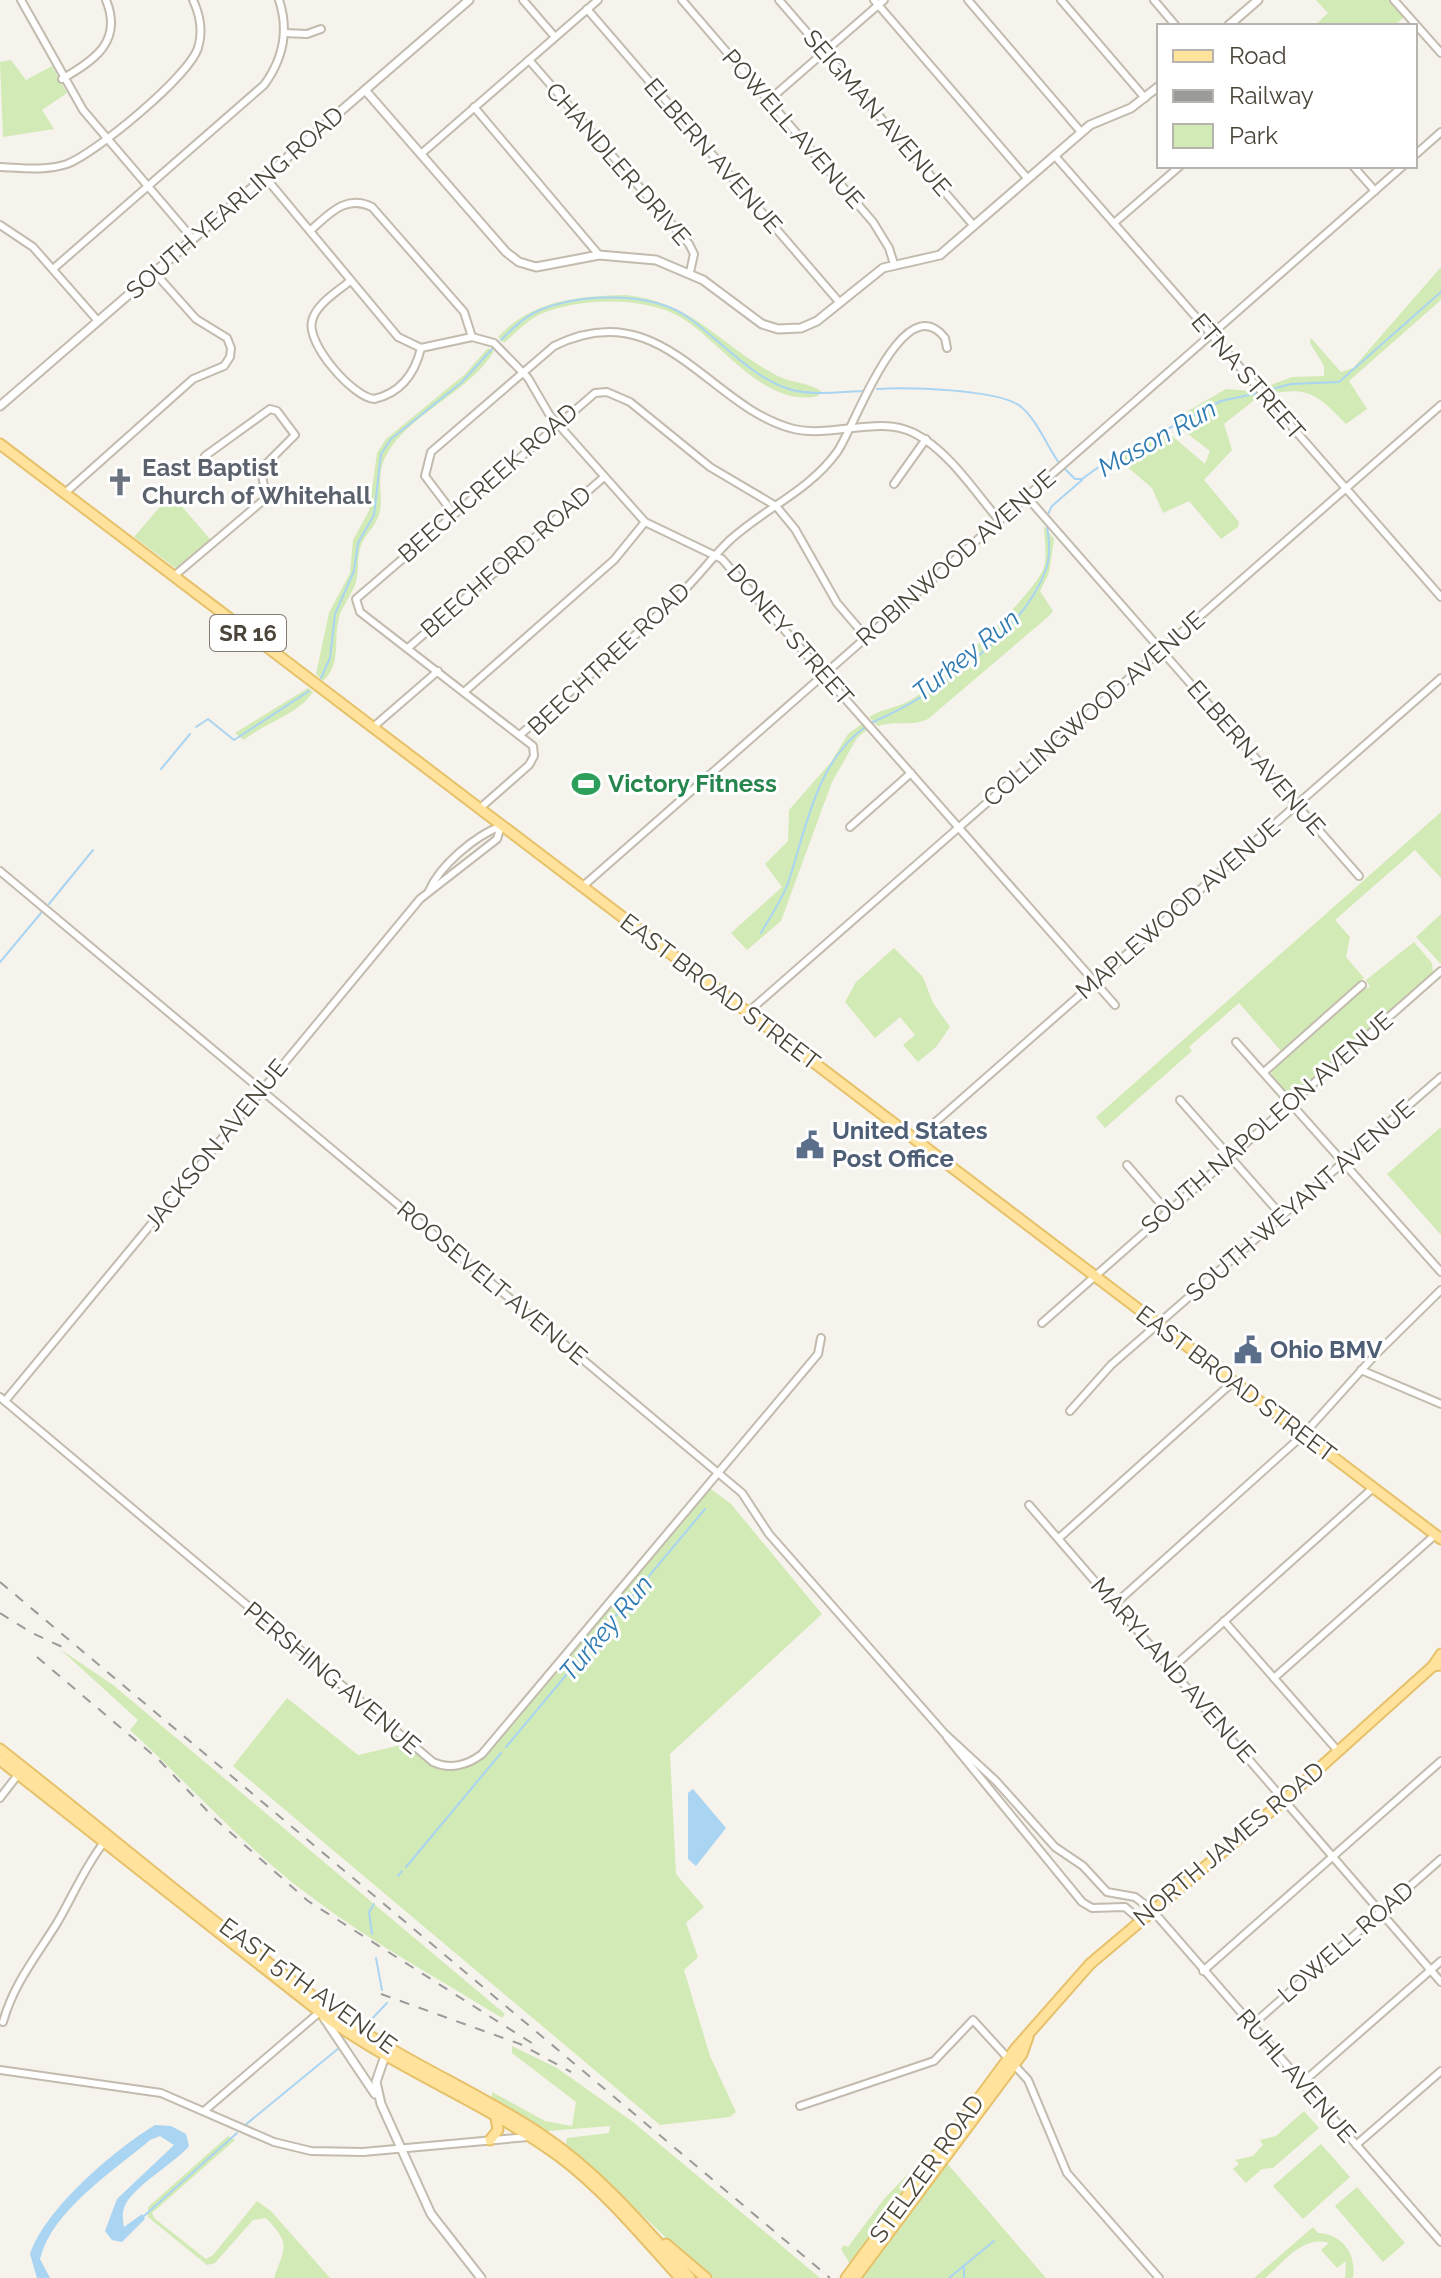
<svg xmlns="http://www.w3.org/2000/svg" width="1441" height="2278" font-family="Raleway,sans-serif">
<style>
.green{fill:#d2eab5}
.water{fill:#a9d4f2}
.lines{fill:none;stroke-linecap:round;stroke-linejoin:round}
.stream{stroke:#a9d4f2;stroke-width:2}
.minor-casing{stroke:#c2bbae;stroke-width:10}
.tertiary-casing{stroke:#c2bbae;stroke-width:11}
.primary-casing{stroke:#e6c16a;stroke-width:13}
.minor{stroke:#fff;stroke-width:6}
.tertiary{stroke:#fff;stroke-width:7}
.primary{stroke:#ffe39c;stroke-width:9}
.rail{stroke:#9a9a9a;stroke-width:2;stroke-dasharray:10 10;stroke-linecap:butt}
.labels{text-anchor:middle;stroke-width:6;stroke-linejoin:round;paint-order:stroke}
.shield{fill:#fff;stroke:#817c74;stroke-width:2}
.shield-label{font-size:22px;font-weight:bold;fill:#4b4439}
.street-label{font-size:24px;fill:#4b4439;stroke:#fff}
.worship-label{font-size:24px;font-weight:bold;fill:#5b616d;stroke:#fff;text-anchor:start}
.leisure-label{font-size:24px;font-weight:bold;fill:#27864d;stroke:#fff;text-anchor:start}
.service-label{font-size:24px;font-weight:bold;fill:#4e5e75;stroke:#fff;text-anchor:start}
.water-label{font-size:26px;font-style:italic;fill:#2e7ab2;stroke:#fff}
</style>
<rect width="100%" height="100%" fill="#f6f3ec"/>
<g class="green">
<path d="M1316,0h74l14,17 -10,9h-80l14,-13z"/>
<path d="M11,60l15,20 26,-14 15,27 -25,17 12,19 -51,8 -3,-75z"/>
<path d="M1441,267v33l-92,81 18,28 -21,15c-28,-29 -37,-38 -77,-30l-6,-6 29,-11 32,-1v-10l-14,-23 1,-5 30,34 12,-4z"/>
<path d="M626,295c69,8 91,48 148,79 15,9 34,8 47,17l-3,5c-52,12 -94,-50 -133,-76 -35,-24 -103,-23 -142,-7 -15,6 -27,20 -39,30l-6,-6c34,-37 80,-41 128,-42z"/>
<path d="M488,348l6,3c-26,44 -94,66 -111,112 -6,16 0,32 -3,48 -3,14 -13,21 -18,32 -6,13 -2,28 -7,42 -4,11 -13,21 -16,33 -6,22 3,46 -16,63l-7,-7 13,-61 21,-40 3,-33 16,-29 8,-58 9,-14 78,-64z"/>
<path d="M1226,389l25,2 6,7 -33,26 8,26 -28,30 35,42 -1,5 -17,12 -32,-38 -26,12 -11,-25 -35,-30 47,-29 41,35 5,-13 -30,-23 -4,-10z"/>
<path d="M171,494l39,45 -33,30 -43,-32z"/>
<path d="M1044,526l10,13 -5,34 -9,18 13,20 -4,5 -121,103c-16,8 -33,1 -50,7l-9,-9c13,-8 27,-9 40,-16 30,-17 120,-101 134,-131 5,-13 1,-30 1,-44z"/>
<path d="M308,688l5,4c-15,23 -49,31 -69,48l-9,-7z"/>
<path d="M862,724l5,6 -10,8 -25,44 -51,139 -34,29 -16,-17 51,-46 -17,-23 23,-23 1,-31 42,-48 17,-28z"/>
<path d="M1441,812v66l-26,-28 -80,70 15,17 -4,20 18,21 -83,73 -42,-48 -50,44 3,4 -87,77 -9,-11z"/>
<path d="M1441,914v50l-25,-27z"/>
<path d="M1414,942l18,21 1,11 -139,122 -6,-1 -16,-18 -1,-7 90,-80 9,-3 -4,-7z"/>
<path d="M894,948l29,29 10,26 17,24 -14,20 -18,15 -15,-17 12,-10 -15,-18 -25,21 -30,-36 11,-20z"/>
<path d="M1441,1127v108l-54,-61z"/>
<path d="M707,1486l24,18 91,110 -152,140 6,120 28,33 -18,16 12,34 -14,13 26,86 26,56 -6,5 -70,8 -427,-359 54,-68 71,57 52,-12 31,23 32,-5z"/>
<path d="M60,1649l53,36 392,329 -3,4c-64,-40 -132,-76 -192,-122 -66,-49 -120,-111 -180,-166l8,-10z"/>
<path d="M512,2046l45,22 76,54 187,156h-112l-91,-87 -52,-43 2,-10 42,-5 1,-7 -62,5 -56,-34v-5l53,29 27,5 4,-24 -64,-49z"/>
<path d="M1304,2111l15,17 -46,40 -11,1 -16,14 -13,-14 6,-5 -4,-4 18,-4 10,-11 -3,-5 16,-4z"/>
<path d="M228,2136l7,4 -83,73 2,5 52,41 7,-4 44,-54 14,10 59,67h-56c11,-32 17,-34 -8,-60l-13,2 -38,43 -8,2 -59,-48v-10z"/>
<path d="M1321,2144l29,33 -47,42 -30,-33z"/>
<path d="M932,2149l2,1 -84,114 -9,-15 3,-4 4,2 36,-48z"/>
<path d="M946,2162l100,116h-185z"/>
<path d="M1357,2187l48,56 -22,19 -48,-56z"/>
<path d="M1313,2227l5,6c24,1 39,21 35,45h-8l1,-17 -9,7 -16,-18 8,-7c-26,-8 -45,19 -64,35h-11z"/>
</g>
<g class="water">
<path d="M693,1789l33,39 -30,38 -8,-7v-66z"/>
<path d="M155,2125l16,1 15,8 3,12c-15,18 -59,42 -65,62 -2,5 -1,14 0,19l18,-13 3,5 -23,23 -10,-2 -7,-9 12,-32 57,-54 -14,-9 -10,4c-36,31 -98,70 -110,119l10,19h-13l-7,-24c16,-46 83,-103 125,-129z"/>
</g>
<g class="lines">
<g class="stream">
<path d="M501,340c12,-12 23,-23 39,-30 41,-17 112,-19 149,8 32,23 62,59 100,71 22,7 51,3 74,2"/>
<path d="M877,389c29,-2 120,0 143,17 16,12 27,40 39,57"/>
<path d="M1264,391l27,-7 48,-2 102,-90"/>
<path d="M1064,468l11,11h7l25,-18 114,-60 37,-8"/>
<path d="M1047,516l5,-10 30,-26"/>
<path d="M321,678l9,-20 5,-44 19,-43 4,-28 16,-28 7,-61 10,-15 71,-57 30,-33"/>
<path d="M873,722c60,-26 151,-89 173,-153 5,-14 3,-29 1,-43"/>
<path d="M196,727l12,-8 26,21 75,-49"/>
<path d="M161,769l29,-35"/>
<path d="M49,904l44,-54"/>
<path d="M761,933c9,-16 21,-33 27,-50 18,-53 27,-119 76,-155"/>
<path d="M0,962l41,-49"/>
<path d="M506,1747l199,-238"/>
<path d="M406,1867l95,-114"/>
<path d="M398,1876l4,-5"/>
<path d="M372,1934l-3,-22 5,-8"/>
<path d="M376,1958l6,32"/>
<path d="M365,2026l22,-23"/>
<path d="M244,2126l95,-78"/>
<path d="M144,2216l93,-83"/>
<path d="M949,2278l45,-37"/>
<path d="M964,2278v-11"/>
</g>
<defs>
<g id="minor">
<path d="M21,0l62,110 110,129"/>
<path d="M523,0l32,37"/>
<path d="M682,0l191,222 16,26 5,16"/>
<path d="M779,0l195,226"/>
<path d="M874,0l154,179"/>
<path d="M968,0l113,132"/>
<path d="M1061,0l84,98"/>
<path d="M1154,0l22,26"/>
<path d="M1394,0l47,53"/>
<path d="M587,9l253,294"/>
<path d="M284,33l23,1 14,-5"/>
<path d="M529,60l160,184 5,10 -4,18"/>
<path d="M62,79c33,-19 61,-38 44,-79"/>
<path d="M768,101l116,-101"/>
<path d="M474,107l125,148"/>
<path d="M421,154l177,-154"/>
<path d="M1415,155l26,-23"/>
<path d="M1055,156l386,441"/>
<path d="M1353,166l22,25"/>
<path d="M0,167c23,1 45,4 67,-3 29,-11 121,-87 131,-116 5,-16 2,-33 -5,-48"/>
<path d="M265,177l133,160 23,11 51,-11 22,6 34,35 21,36 96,108 77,37 393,446"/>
<path d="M1114,223l66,-57"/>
<path d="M0,225l33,22 65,74"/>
<path d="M311,230c18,-16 35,-36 61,-23l92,105 8,25"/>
<path d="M53,269l211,-184c19,-26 25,-55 15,-85"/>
<path d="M350,281c-13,11 -34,23 -38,40 -6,23 41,76 62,78 27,-6 41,-26 47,-51"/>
<path d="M894,484l32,-45"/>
<path d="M65,493l128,-114 31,-13 6,-9 1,-9 -4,-10 -31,-19 -41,-46"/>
<path d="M1026,496l333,380"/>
<path d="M453,513l-28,-37 6,-24 123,-106c108,-54 155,62 240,83 38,9 85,-14 120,4 35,18 60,58 85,87"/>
<path d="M174,576l92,-78 -5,-29 34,-34 -18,-24 -7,-2 -65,47"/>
<path d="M408,648l196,-171"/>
<path d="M464,692l150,-132 31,-38"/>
<path d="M372,728l66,-57"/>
<path d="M521,734c52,-45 105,-89 155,-136 20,-18 35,-40 54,-58 35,-32 79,-49 107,-88 17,-23 66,-168 108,-114l2,10"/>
<path d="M479,809l50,-44 5,-9 -1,-10 -173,-134 -4,-13 239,-206 12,-1 23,10 80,65 66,39 19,23 42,74 29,34"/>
<path d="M850,827l61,-54"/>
<path d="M0,871l742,622 27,41 176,200 51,47 59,66 28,19 24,26 28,5 17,13 289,332"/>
<path d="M582,887l821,-721"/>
<path d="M429,891c11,-26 46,-55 72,-65"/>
<path d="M747,1013l694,-608"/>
<path d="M1236,1042l205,230"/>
<path d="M1264,1072l98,-87"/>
<path d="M1180,1100l102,116"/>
<path d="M915,1140l526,-462"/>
<path d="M1127,1165l40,46"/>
<path d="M1042,1323l399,-352"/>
<path d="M1361,1370l80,34"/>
<path d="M0,1397l433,365c17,8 35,3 49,-8l336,-400 3,-16"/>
<path d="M5,1401l415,-502 77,-60 4,-13"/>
<path d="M1070,1411l41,-46 330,-288"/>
<path d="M1029,1505l412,477"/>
<path d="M1059,1538l174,-156"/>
<path d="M1116,1603l187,-168 73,-81 65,-64"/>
<path d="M1224,1621l114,130"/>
<path d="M1172,1668l201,-180"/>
<path d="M1274,1678l161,-143"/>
<path d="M947,1737l135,165 10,6 33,-1 15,13"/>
<path d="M0,1798l20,-26"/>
<path d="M1203,1971l238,-210"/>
<path d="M3,2022c11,-39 33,-65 54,-99 16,-27 28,-57 48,-82"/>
<path d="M1251,2026l190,-167"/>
<path d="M0,2070l161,23 113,49 37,9 52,1 165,-15"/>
<path d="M1302,2083l139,-122"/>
<path d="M800,2106l134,-45 39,-41 55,60 39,93 92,105"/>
<path d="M204,2111l117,-100"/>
<path d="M1356,2145l85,-74"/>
</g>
<g id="tertiary">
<path d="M1228,26l30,-26"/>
<path d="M365,90l141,162 13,10 17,5 63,-12 57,5 47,20 59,44 16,5 23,-1 16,-7 66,-53 57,-13 150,-130 41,-17 28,-22"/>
<path d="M0,406l469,-406"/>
<path d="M324,2018l51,76"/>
<path d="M386,2053l-10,29 5,22 50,110 50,64"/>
</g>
<g id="primary">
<path d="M0,444l1441,1095"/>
<path d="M1433,1666l8,-12"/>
<path d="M0,1749c116,91 228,188 349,273 61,43 131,71 193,113 58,39 102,92 148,143"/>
<path d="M0,1760l330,260c73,52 158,84 230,137 45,34 82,79 120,121"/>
<path d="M490,2140l8,-10 -2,-12"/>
<path d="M666,2244l40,34"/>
<path d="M846,2278l170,-230 74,-84 194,-164 149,-134 8,-1"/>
<path d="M855,2278l167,-224 6,-17"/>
</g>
</defs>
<use href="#minor" class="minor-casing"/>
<use href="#tertiary" class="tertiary-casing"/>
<use href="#primary" class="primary-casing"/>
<use href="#minor" class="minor"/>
<use href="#tertiary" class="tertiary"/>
<use href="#primary" class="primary"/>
<g class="rail">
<path d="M0,1582l830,696"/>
<path d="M0,1613l32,20 37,17"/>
<path d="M37,1657l122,103 55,58 94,83 230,146"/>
<path d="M381,1994l139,50 51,28"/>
</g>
</g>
<defs>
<symbol id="church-bare" viewBox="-9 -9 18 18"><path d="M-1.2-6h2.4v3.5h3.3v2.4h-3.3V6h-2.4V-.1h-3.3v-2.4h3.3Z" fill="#6b7280" stroke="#fff" stroke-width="2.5" paint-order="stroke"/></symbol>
<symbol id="stadium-bare" viewBox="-9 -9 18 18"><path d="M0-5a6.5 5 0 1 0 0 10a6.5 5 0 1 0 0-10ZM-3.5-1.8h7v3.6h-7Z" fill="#2e9e5b" stroke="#fff" stroke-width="2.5" paint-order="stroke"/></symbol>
<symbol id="civic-bare" viewBox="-9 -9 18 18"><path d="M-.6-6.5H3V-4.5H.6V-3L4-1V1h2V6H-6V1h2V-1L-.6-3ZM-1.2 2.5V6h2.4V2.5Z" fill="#5c6f8a" stroke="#fff" stroke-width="2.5" paint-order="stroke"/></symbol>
</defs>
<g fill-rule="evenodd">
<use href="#church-bare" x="100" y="462" width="40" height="40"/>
<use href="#stadium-bare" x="566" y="764" width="40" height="40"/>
<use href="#civic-bare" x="790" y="1125" width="40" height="40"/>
<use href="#civic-bare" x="1228" y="1330" width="40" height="40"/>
</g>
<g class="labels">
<rect class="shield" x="210" y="615" width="76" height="36" rx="6"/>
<g class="shield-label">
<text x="248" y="641">SR 16</text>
</g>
<g class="street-label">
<text transform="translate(877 113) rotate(49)" y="8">SEIGMAN AVENUE</text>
<text transform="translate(793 129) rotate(49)" y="8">POWELL AVENUE</text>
<text transform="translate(713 156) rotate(49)" y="8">ELBERN AVENUE</text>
<text transform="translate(618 164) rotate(49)" y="8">CHANDLER DRIVE</text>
<text transform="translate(235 203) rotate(-41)" y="8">SOUTH YEARLING ROAD</text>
<text transform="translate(1248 377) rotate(49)" y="8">ETNA STREET</text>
<text transform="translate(488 483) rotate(-41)" y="8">BEECHCREEK ROAD</text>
<text transform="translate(956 558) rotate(-41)" y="8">ROBINWOOD AVENUE</text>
<text transform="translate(506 562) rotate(-41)" y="8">BEECHFORD ROAD</text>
<text transform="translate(790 635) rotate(49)" y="8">DONEY STREET</text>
<text transform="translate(609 659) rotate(-43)" y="8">BEECHTREE ROAD</text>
<text transform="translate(1094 709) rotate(-41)" y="8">COLLINGWOOD AVENUE</text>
<text transform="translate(1256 758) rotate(49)" y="8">ELBERN AVENUE</text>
<text transform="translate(1178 909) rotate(-41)" y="8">MAPLEWOOD AVENUE</text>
<text transform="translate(720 992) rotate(37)" y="8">EAST BROAD STREET</text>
<text transform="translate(1267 1123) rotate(-41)" y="8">SOUTH NAPOLEON AVENUE</text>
<text transform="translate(216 1145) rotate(-51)" y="8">JACKSON AVENUE</text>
<text transform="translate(1300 1201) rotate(-41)" y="8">SOUTH WEYANT AVENUE</text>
<text transform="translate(492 1283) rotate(40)" y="8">ROOSEVELT AVENUE</text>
<text transform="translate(1236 1384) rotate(37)" y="8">EAST BROAD STREET</text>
<text transform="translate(1173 1670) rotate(49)" y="8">MARYLAND AVENUE</text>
<text transform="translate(332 1678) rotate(40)" y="8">PERSHING AVENUE</text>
<text transform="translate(1229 1844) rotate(-40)" y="8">NORTH JAMES ROAD</text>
<text transform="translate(1346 1942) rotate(-41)" y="8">LOWELL ROAD</text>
<text transform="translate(308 1986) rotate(36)" y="8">EAST 5TH AVENUE</text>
<text transform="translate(1296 2076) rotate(49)" y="8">RUHL AVENUE</text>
<text transform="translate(927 2169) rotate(-54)" y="8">STELZER ROAD</text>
</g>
<g class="worship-label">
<text x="142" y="476">East Baptist<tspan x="142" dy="28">Church of Whitehall</tspan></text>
</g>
<g class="leisure-label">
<text x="608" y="792">Victory Fitness</text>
</g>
<g class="service-label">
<text x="832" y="1139">United States<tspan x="832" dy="28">Post Office</tspan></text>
<text x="1270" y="1358">Ohio BMV</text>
</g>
<g class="water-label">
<text transform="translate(1157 438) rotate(-29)" y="9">Mason Run</text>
<text transform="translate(966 655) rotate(-39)" y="9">Turkey Run</text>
<text transform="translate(606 1628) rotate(-50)" y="9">Turkey Run</text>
</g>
</g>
<rect x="1157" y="24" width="260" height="144" fill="#ffffff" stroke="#b7b4b0" stroke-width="2"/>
<rect x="1173" y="50" width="40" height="12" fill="#ffe39c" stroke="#b7b4b0" stroke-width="2"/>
<text x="1229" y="64" font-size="24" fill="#4b4439">Road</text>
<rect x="1173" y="90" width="40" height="12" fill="#9a9a9a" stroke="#b7b4b0" stroke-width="2"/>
<text x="1229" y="104" font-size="24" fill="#4b4439">Railway</text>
<rect x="1173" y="124" width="40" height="24" fill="#d2eab5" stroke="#b7b4b0" stroke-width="2"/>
<text x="1229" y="144" font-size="24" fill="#4b4439">Park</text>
</svg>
